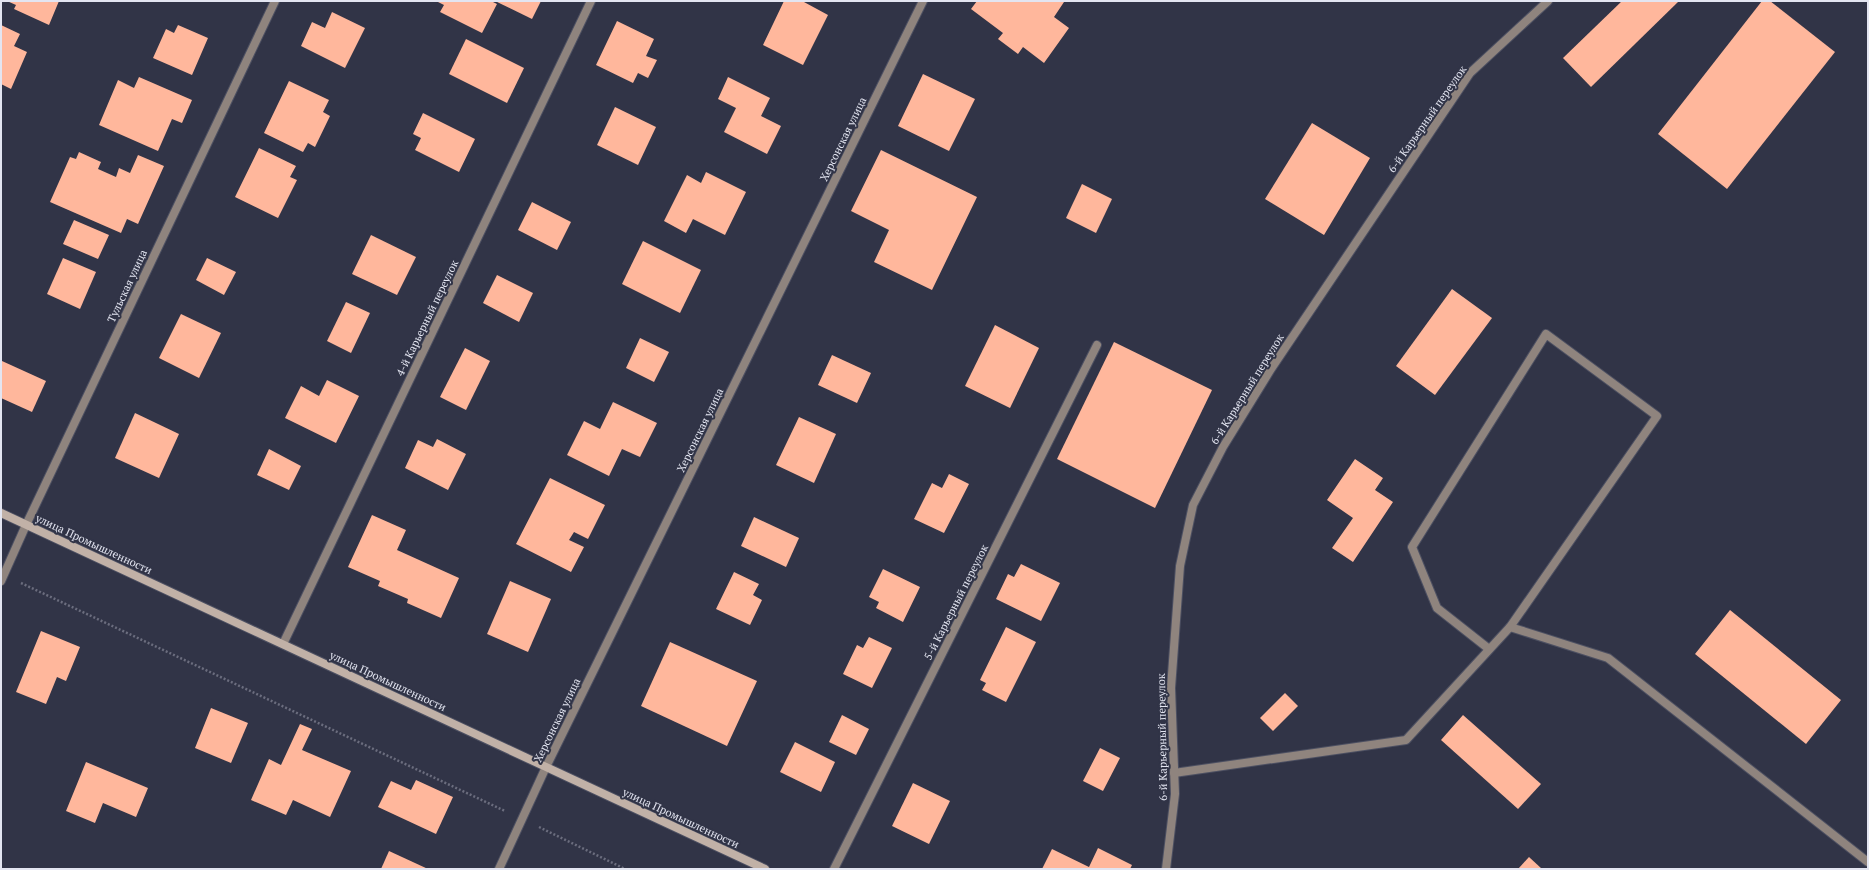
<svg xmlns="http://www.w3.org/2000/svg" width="1869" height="870" font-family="'PT Serif',serif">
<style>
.building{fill:#ffb79c}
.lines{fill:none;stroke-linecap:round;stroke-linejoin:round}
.lane-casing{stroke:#4d5062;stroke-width:10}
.street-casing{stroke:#4d5062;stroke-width:10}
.secondary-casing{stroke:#4d5062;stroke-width:10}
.path{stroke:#6b6d7e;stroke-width:2.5;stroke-dasharray:2 2;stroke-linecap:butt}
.lane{stroke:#8f847e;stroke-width:8}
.street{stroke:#8f847e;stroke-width:8}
.secondary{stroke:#c1b1a7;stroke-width:8}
.labels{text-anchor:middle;stroke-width:4;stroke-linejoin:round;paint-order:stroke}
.street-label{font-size:11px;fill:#e3e5f1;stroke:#313447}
</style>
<rect width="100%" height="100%" fill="#313447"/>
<g class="building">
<path d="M7,1h52l-10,24 -35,-16 2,-4z"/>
<path d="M436,1h55l6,3 -15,29 -42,-21 4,-7z"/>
<path d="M495,1h46l-9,18z"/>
<path d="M784,1h20v1l24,13 -25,50 -40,-20z"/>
<path d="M977,1h85l2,1 -10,15 15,11 -25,35 -21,-16 -5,7 -20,-15 5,-6 -32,-24z"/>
<path d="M1622,1h57l-88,86 -28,-29z"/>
<path d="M1762,1h8l65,51 -108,137 -69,-55z"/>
<path d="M332,12l33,16 -20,40 -44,-22 11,-24 13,6z"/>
<path d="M617,21l37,18 -8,17 11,4 -9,18 -10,-5 -5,10 -37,-18z"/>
<path d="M1,25l19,9 -6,12 13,6 -16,37 -10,-5z"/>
<path d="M178,25l30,13 -16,37 -39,-17 13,-29 8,4z"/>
<path d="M466,39l58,29 -17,35 -58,-29z"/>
<path d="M923,74l52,25 -26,52 -51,-25z"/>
<path d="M139,77l53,23 -10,23 -10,-4 -14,32 -59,-26 19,-45 16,8z"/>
<path d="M728,77l42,21 -9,18 20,10 -14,28 -43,-22 12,-24 -18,-9z"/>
<path d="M289,81l40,19 -6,12 7,4 -15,31 -7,-4 -5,9 -39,-19z"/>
<path d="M615,107l41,20 -18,38 -41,-20z"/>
<path d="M423,113l52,26 -16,33 -44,-22 6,-12 -8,-4z"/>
<path d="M1312,123l58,35 -46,77 -59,-36z"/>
<path d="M259,148l37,18 -6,11 7,3 -19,38 -43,-21z"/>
<path d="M881,150l96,47 -45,93 -58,-28 15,-32 -38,-19z"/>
<path d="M79,152l22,10 -3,7 18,8 3,-9 11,5 8,-18 26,11 -26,58 -11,-5 -6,14 -71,-31 20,-45 6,2z"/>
<path d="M706,172l40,20 -21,43 -32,-16 -7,14 -22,-12 23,-46 14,8z"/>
<path d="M1082,184l30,15 -16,34 -30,-15z"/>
<path d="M532,202l39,20 -14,28 -39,-20z"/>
<path d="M74,220l35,15 -11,24 -35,-15z"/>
<path d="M371,235l45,22 -19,38 -45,-21z"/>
<path d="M643,241l58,29 -21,43 -58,-29z"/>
<path d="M63,258l33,14 -16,37 -33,-15z"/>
<path d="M207,258l29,14 -12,23 -28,-15z"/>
<path d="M497,275l36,18 -14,29 -36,-19z"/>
<path d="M1452,289l40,29 -57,77 -39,-29z"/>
<path d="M346,302l24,11 -19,40 -24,-12z"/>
<path d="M181,314l40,19 -22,45 -40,-20z"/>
<path d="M995,325l44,23 -29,60 -45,-22z"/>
<path d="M640,338l29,14 -15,30 -28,-14z"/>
<path d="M1114,342l98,48 -57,118 -98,-49z"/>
<path d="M465,348l25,13 -24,49 -26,-13z"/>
<path d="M832,355l39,18 -14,30 -39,-18z"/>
<path d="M2,361l44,20 -14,31 -31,-14z"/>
<path d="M327,380l32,16 -23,47 -51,-25 16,-32 18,10z"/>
<path d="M613,402l44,21 -17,34 -18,-8 -13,27 -42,-21 17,-34 16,8z"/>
<path d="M135,413l44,21 -20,44 -44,-20z"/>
<path d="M799,417l37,17 -22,49 -38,-18z"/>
<path d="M437,439l29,15 -18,36 -43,-22 13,-28 15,7z"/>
<path d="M269,449l32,17 -12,24 -32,-15z"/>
<path d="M1355,459l28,19 -8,12 18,12 -40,60 -21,-14 21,-30 -26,-18z"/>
<path d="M949,474l20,10 -25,49 -30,-14 18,-36 10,5z"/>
<path d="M550,478l55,27 -17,34 -14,-7 -5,8 15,7 -13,25 -55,-28z"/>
<path d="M372,515l34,15 -9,20 62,28 -18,40 -34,-15 1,-4 -30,-13 2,-5 -32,-14z"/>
<path d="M754,517l45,21 -13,29 -45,-21z"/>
<path d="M1021,564l39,19 -19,38 -45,-22 12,-25 6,3z"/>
<path d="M883,569l37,18 -17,35 -27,-14 3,-6 -10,-5z"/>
<path d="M734,572l25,12 -6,11 9,5 -12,25 -34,-16z"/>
<path d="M510,581l41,18 -23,53 -41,-18z"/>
<path d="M1730,610l111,90 -35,44 -111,-90z"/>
<path d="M1006,627l30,15 -30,60 -24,-12 4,-7 -6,-3z"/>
<path d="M41,631l39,16 -14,34 -9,-4 -11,27 -30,-12z"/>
<path d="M869,637l23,11 -20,40 -29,-14 14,-29 6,3z"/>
<path d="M670,642l87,39 -30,65 -86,-40z"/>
<path d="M1285,693l13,13 -25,25 -13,-13z"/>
<path d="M211,708l37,15 -17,40 -36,-15z"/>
<path d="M842,715l27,14 -13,26 -27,-13z"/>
<path d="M1463,715l78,69 -23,25 -77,-69z"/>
<path d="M300,724l12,5 -10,21 49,21 -21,46 -37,-17 -7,15 -35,-15 18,-41 12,6z"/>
<path d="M795,742l40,20 -14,30 -41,-20z"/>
<path d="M1100,748l20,10 -17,33 -20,-10z"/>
<path d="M86,762l62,26 -12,29 -33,-14 -8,20 -29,-12z"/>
<path d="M416,780l37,17 -17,37 -58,-27 13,-26 20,9z"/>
<path d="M913,783l37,18 -21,43 -37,-18z"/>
<path d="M1098,848l34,17 -2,4h-88l10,-20 37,18z"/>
<path d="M389,851l39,18h-47z"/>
<path d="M1529,857l13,12h-24z"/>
</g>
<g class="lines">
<defs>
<g id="lane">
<path d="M1489,649l-52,-41 -25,-61 134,-213 111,82 -147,211"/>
<path d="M1174,773l232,-33 104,-113 98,31 260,204"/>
</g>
<g id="street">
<path d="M1,581l25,-56 249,-524"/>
<path d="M283,644l308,-643"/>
<path d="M499,869l47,-102 377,-766"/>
<path d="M834,869l263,-524"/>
<path d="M1166,869l9,-75 -4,-106 9,-122 13,-61 30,-58 48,-78 199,-296 78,-72"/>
</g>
<path id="secondary" d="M1,513l764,356"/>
</defs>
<use href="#lane" class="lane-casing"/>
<use href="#street" class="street-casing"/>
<use href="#secondary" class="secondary-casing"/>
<g class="path">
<path d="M21,583l484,228"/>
<path d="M539,827l86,42"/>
</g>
<use href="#lane" class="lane"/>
<use href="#street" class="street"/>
<use href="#secondary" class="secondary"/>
</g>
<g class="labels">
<g class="street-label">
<text transform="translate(1427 119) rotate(-55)" y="4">6-й Карьерный переулок</text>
<text transform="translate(843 139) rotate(-64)" y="4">Херсонская улица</text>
<text transform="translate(127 286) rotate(-65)" y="4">Тульская улица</text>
<text transform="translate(427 318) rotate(-64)" y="4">4-й Карьерный переулок</text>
<text transform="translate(1247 389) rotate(-58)" y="4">6-й Карьерный переулок</text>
<text transform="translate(700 430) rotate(-64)" y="4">Херсонская улица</text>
<text transform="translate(94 544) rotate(25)" y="4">улица Промышленности</text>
<text transform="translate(956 602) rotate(-63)" y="4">5-й Карьерный переулок</text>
<text transform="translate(388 681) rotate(25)" y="4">улица Промышленности</text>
<text transform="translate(557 720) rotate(-64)" y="4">Херсонская улица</text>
<text transform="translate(1162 737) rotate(-91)" y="4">6-й Карьерный переулок</text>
<text transform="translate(681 818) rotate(25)" y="4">улица Промышленности</text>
</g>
</g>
<rect width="1869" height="870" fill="none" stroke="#e3e5f1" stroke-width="4"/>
</svg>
